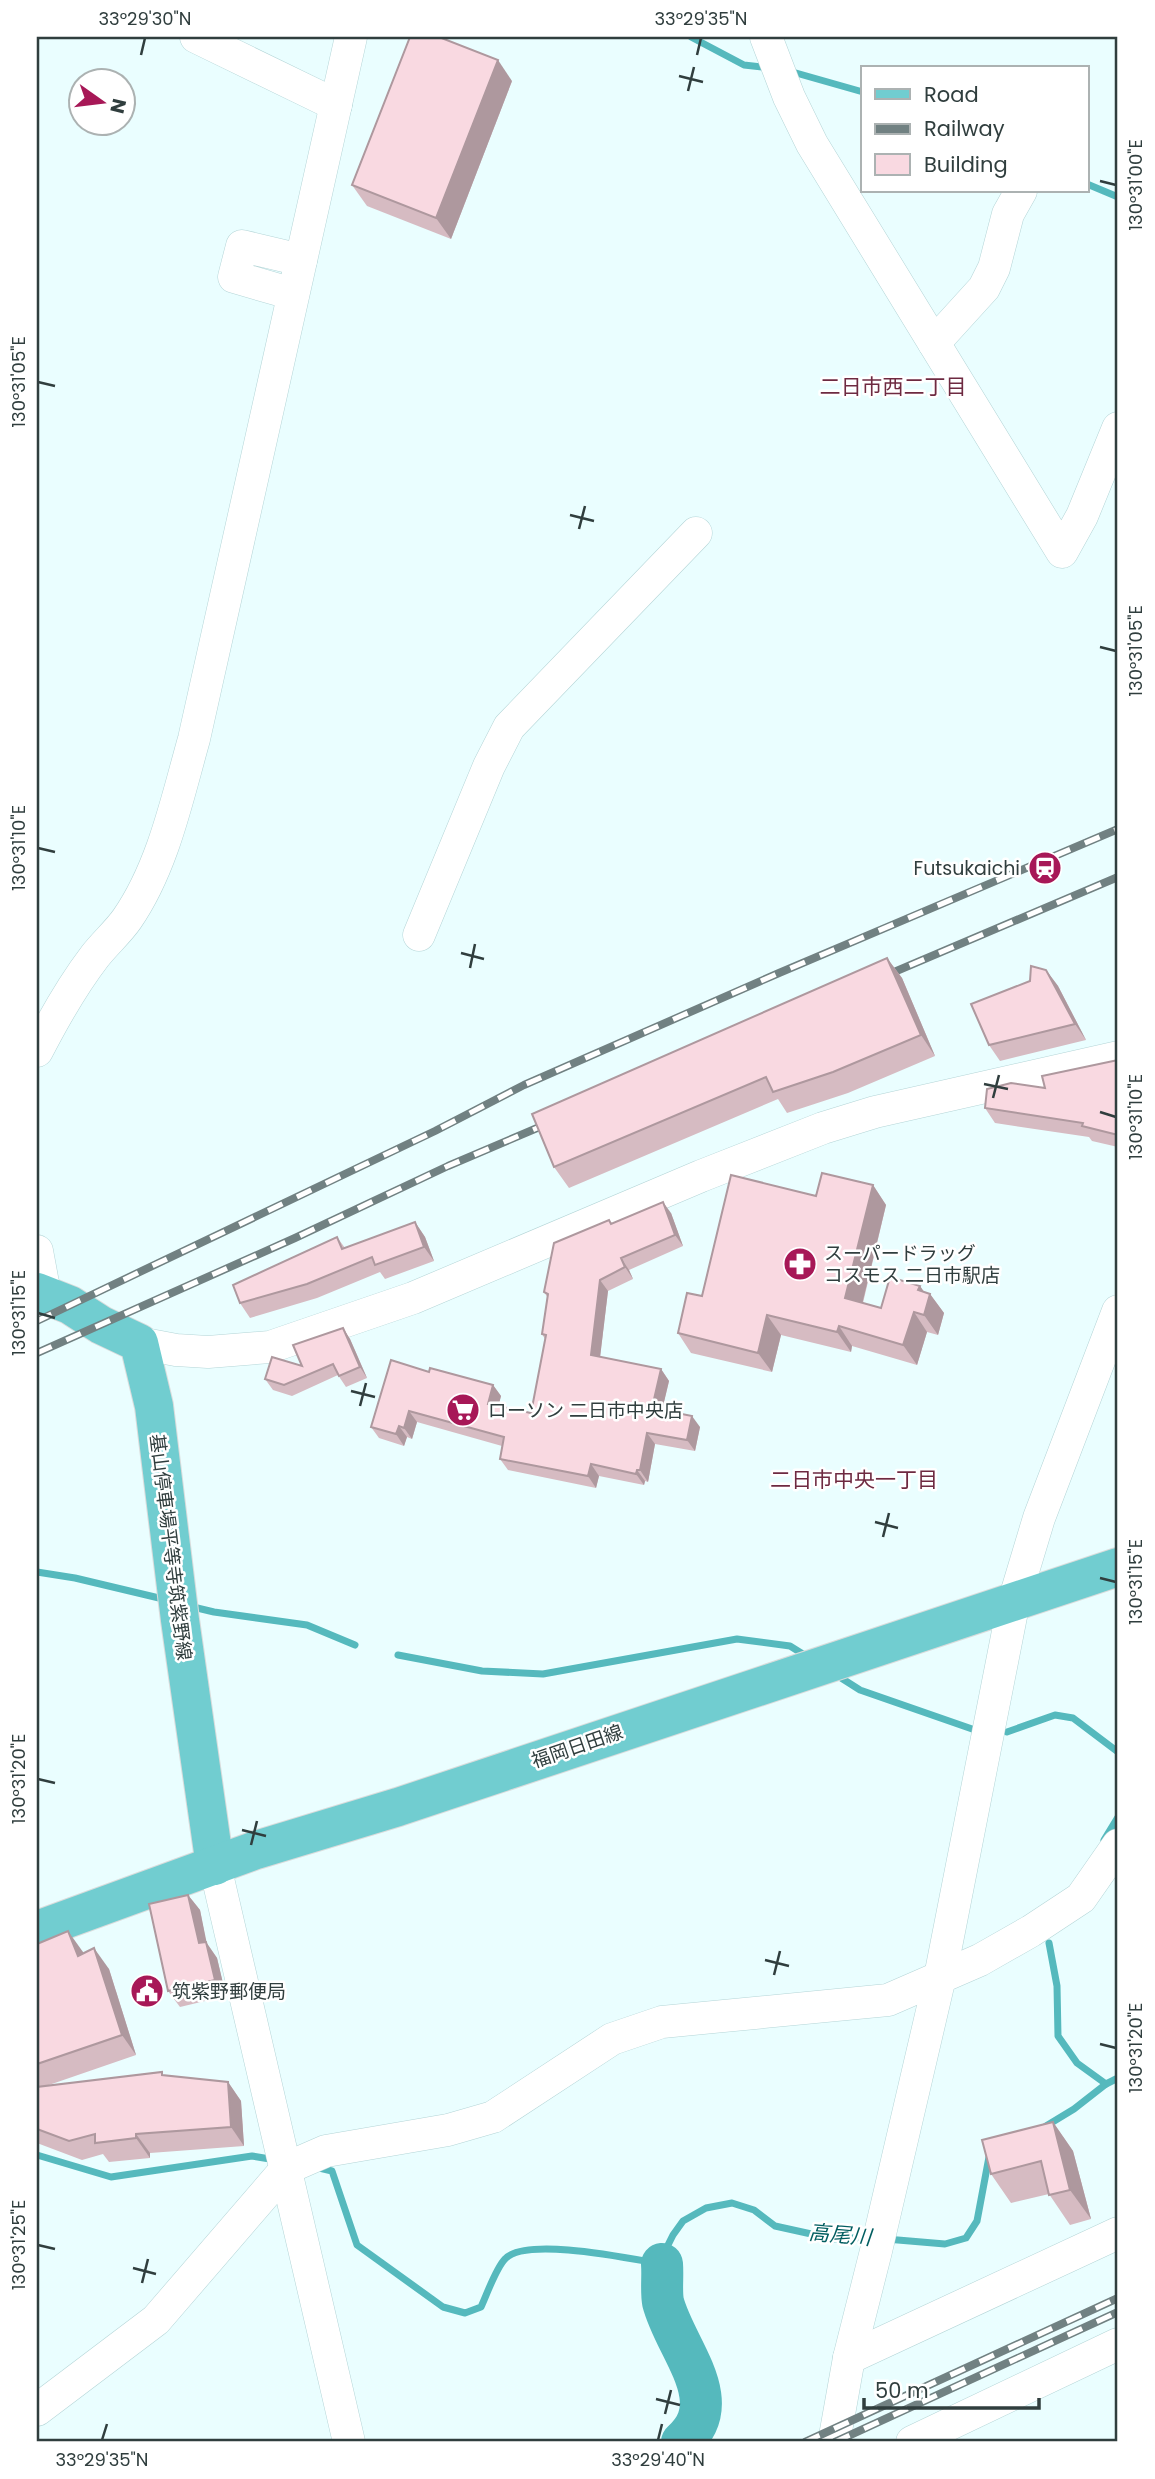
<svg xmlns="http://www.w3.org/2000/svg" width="1155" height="2479" font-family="Poppins,'Noto Sans JP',sans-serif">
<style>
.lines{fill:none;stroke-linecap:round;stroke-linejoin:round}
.stream{stroke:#55b9bd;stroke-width:7}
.river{stroke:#55b9bd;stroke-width:42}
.minor-casing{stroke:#b4d5d7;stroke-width:33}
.major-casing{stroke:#dadcdc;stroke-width:40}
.minor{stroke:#fff;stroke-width:32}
.major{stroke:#71cdd0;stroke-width:38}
.rail-casing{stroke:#718182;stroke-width:8}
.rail{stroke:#fff;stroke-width:5;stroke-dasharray:16;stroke-linecap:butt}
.wall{fill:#d6bbc2}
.shaded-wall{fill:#ae989e}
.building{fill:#f9d9e1;stroke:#ae989e;stroke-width:2}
.ticks{fill:none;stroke:#303e3e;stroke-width:2.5}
.labels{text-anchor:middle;stroke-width:5;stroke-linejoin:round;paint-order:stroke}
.poi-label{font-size:19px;fill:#303e3e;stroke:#fff;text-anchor:start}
.street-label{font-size:19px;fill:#303e3e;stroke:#fff}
.neighbourhood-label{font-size:21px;fill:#6e2a41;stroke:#fff}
.water-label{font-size:21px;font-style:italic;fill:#025e61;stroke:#fff}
.neatline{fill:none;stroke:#303e3e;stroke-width:2.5}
.ticks-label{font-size:18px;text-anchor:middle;fill:#303e3e}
</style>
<rect width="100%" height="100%" fill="#eafeff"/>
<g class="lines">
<g class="stream">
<path d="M691,37l53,28 26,3"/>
<path d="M789,71l74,21"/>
<path d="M1087,184l31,13"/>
<path d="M37,1572l38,6 84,20"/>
<path d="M193,1607l21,5 93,13 48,20"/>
<path d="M398,1655l84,16 61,3 194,-35 53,7 16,10"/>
<path d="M838,1676l22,14 115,40"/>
<path d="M1007,1732l48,-17 18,3 45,34"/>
<path d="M1104,1840l14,-23"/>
<path d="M1049,1943l8,43 1,50 19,27 29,21"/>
<path d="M1046,2126l28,-17 32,-25 12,-6"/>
<path d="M37,2155l74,22 141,-21 24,4"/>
<path d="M315,2167l17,4 25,74 86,62 22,6 16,-6c6,-13 15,-39 24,-48 20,-23 127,0 157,5l2,-11 9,-18 10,-14 23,-13 26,-5 22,7 21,16 59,13 37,-2"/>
<path d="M886,2239l59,5 21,-6 11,-17 12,-64"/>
</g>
<path class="river" d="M662,2264c1,12 -1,27 1,38 12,47 66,99 19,140"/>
<defs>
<g id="minor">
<path d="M196,37l140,68"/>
<path d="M766,37l23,60 23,47 250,408 20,-36 36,-88"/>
<path d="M293,294l-59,-17 8,-31 59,14"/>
<path d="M934,343l50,-55 10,-20 14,-54 13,-23"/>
<path d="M419,935l70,-169 20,-39 187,-194"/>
<path d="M37,1051c17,-33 35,-65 58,-95 10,-13 23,-24 32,-37 36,-52 50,-120 67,-180l157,-702"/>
<path d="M37,1251l8,43"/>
<path d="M139,1343l37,7 32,2 62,-5 143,-49 288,-122 122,-48 52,-16 243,-55"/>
<path d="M215,1866l134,576"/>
<path d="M849,2358l269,-125"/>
<path d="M37,2410l119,-90 131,-152 39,-17 122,-21 45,-13 119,-78 50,-17 226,-22 92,-40 51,-29 50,-33 37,-53"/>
<path d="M834,2442l15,-84 27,-107 64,-274 74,-376 25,-83 79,-207"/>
<path d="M912,2442l206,-98"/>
</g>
<g id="major">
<path d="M37,1292l33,13 31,20 38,18 15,63 26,214 35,246"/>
<path d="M37,1930l219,-80 142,-43 720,-240"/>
</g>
</defs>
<use href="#minor" class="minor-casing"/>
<use href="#major" class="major-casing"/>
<use href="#minor" class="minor"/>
<use href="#major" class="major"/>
<defs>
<g id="rail">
<path d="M880,978l238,-101"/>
<path d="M37,1321l398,-190 89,-46 255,-112 339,-144"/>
<path d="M37,1353l258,-115 153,-72 108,-46"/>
<path d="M805,2442l313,-144"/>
<path d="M835,2442l283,-130"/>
</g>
</defs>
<use href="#rail" class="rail-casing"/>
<use href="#rail" class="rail"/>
</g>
<g class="wall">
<path d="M512,81l-61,158 -84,-33 -15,-21z"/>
<path d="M887,958l15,20 33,78 -87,37 -61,20 -9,-14 -209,89 -15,-21z"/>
<path d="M1046,970l12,16 28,54 -86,21 -11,-16 41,-64z"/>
<path d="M1118,1060v87l-26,-6 -3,-4 -94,-14 -10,-15 60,-20z"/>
<path d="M873,1185l13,20 -23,98 18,5 39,-22 4,6 6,2 14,19 -6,22 -11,-3 -10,33 -65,-19 -1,6 -70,-17 -9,37 -81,-19 -13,-20 24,-37 114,-100z"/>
<path d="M671,1213l12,33 -54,24 4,9 -25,12 -8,66 61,12 8,12 -7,29 38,17 -5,24 -40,-7 -7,38 -3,-1 -1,4 -45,-9 -3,12 -88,-18 -8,-11 2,-13 -85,-24 -5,17 -5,-2 -3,9 -25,-8 -8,-11 58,-55 64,13 8,11 -3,10 33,7 14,-74 -3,-5 6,-36 -4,-6 68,-68z"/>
<path d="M415,1222l10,15 9,24 -49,18 -5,-7 -63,26 -67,20 -10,-15 97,-66 8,11z"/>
<path d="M343,1328l7,11 17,39 -21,9 -8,-12 -46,21 -19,-6 -8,-11 37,-13z"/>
<path d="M188,1895l12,15 6,32 11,16 9,38 -46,11 -12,-16z"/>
<path d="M37,1944l46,8v2l26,15 27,86 -90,31 118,-11 64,7 13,19 3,45 -94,7v5l-41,4 -6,-8 -21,6 -45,-17z"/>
<path d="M1053,2122l20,29 18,68 -21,6 -21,-31 -38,9 -20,-29z"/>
</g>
<g class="shaded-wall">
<path d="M498,60l14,21 -61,158 -15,-21z"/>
<path d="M887,958l15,20 33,78 -14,-21z"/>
<path d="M1046,970l12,16 28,54 -11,-16z"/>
<path d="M873,1185l13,20 -27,112 -14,-19z"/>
<path d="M663,1202l8,11 12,33 -8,-11z"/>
<path d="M415,1222l10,15 9,24 -10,-14z"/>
<path d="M621,1258l8,12 4,9 -8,-12z"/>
<path d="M600,1280l8,11 -9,75 -8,-11z"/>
<path d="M920,1286l9,13 1,-5 14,19 -6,22 -14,-20 -6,-25z"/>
<path d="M914,1312l13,20 -10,33 -14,-20z"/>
<path d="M767,1315l14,20 -9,37 -14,-19z"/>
<path d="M839,1326l13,20 -1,6 -14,-20z"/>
<path d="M343,1328l7,11 17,39 -7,-11z"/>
<path d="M661,1369l8,12 -9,38 -8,-11z"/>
<path d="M493,1385l8,11 -5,20 -8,-12z"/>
<path d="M409,1411l8,11 -5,17 -8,-11z"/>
<path d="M692,1416l8,11 -5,24 -8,-11z"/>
<path d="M399,1426l8,11 -3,9 -8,-12z"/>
<path d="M647,1433l8,11 -7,38 -8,-12z"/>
<path d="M591,1464l8,12 -3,12 -8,-12z"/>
<path d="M637,1470l8,11 -1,4 -8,-11z"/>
<path d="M188,1895l12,15 10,49 -11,-16z"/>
<path d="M68,1931l15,21 10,25 -15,-21z"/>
<path d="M206,1942l11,16 9,38 -11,-16z"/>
<path d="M94,1948l15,21 27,86 -14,-20z"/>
<path d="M228,2082l13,19 3,45 -13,-19z"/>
<path d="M1053,2122l20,29 18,68 -21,-29z"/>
<path d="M136,2134l14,19v5l-14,-20z"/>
</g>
<g class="building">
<path d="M410,37h29l59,23 -62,158 -84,-33z"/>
<path d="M887,958l34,77 -88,37 -60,20 -7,-15 -212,90 -22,-53z"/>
<path d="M1031,966l15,4 29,54 -86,21 -18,-41 59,-23z"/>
<path d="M1118,1060v75l-36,-9 1,-3 -98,-15 2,-19 24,-6 34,5 -3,-12z"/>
<path d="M822,1173l51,12 -28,113 36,10 9,-31 30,9 -2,4 12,4 -6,21 -10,-3 -11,33 -64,-19 -2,6 -70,-17 -9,38 -80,-20 9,-40 15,3 29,-121 85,21z"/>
<path d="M663,1202l12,33 -54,23 4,9 -25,13 -9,75 70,14 -9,39 40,8 -5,24 -40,-7 -7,37h-3l-1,4 -45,-10 -3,12 -88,-17 4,-22 -95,-26 -5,17 -5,-2 -3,8 -25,-7 20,-67 38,12 1,-4 63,17 -5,19 43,9 15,-78 -4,-1 6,-40 -4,-2 10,-49 55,-23 2,4z"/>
<path d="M415,1222l9,25 -49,18 -3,-8 -65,27 -67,19 -7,-18 104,-48 5,12z"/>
<path d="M343,1328l17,39 -21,9 -6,-12 -49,21 -19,-6 7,-22 30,9 -9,-21z"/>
<path d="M188,1895l11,48 7,-1 9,38 -47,11 -19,-87z"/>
<path d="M68,1931l10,25 16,-8 28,87 -85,29v-120z"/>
<path d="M162,2072v3l66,7 3,45 -95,7v4l-41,5v-9l-26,7 -32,-12v-42z"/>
<path d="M1053,2122l17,68 -21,5 -8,-34 -50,13 -9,-34z"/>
</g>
<path class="ticks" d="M141,55l4,-17M697,55l4,-17M679,76l24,6M688,91l6,-24M1100,181l16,4M38,382l17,4M570,515l24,6M579,529l6,-23M1100,647l16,4M38,848l17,4M461,953l23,6M470,968l5,-24M984,1084l24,5M993,1098l6,-23M1100,1112l16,5M38,1313l17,5M351,1391l24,6M360,1406l6,-23M875,1522l23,6M883,1537l6,-24M1100,1578l16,4M38,1779l17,4M242,1830l24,6M251,1845l6,-24M765,1960l24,6M774,1975l6,-24M1100,2044l16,4M38,2245l17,4M133,2268l23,6M142,2283l6,-24M656,2399l24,6M665,2414l6,-24M102,2440l5,-16M658,2440l4,-16"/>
<defs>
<symbol id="station-disc" viewBox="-11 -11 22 22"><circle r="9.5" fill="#a71857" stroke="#fff"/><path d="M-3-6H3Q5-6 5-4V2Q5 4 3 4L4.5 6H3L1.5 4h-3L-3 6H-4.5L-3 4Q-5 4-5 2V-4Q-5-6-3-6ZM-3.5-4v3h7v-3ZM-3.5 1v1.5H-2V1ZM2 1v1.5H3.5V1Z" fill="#fff"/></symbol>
<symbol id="pharmacy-disc" viewBox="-11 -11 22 22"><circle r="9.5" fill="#a71857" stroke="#fff"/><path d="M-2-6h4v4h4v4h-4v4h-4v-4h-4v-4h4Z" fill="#fff"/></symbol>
<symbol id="supermarket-disc" viewBox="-11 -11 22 22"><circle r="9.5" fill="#a71857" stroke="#fff"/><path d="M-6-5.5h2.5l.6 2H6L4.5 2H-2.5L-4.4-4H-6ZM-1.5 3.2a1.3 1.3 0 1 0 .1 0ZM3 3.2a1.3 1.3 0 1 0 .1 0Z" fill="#fff"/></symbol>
<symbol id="civic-disc" viewBox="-11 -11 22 22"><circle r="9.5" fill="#a71857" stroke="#fff"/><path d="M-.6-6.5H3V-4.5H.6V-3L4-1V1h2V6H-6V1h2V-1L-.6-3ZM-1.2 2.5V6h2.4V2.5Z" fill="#fff"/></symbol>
</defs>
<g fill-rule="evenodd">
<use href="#station-disc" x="1026" y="849" width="38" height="38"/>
<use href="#pharmacy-disc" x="781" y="1245" width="38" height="38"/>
<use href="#supermarket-disc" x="444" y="1391" width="38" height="38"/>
<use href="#civic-disc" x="128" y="1972" width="38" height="38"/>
</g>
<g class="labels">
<g class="poi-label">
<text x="1020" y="875" text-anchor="end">Futsukaichi</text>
<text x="824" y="1260">スーパードラッグ<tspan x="824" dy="22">コスモス 二日市駅店</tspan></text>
<text x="488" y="1417">ローソン 二日市中央店</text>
<text x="172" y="1998">筑紫野郵便局</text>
</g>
<g class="street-label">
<text transform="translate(171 1547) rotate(83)" y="7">基山停車場平等寺筑紫野線</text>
<text transform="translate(577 1746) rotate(-19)" y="7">福岡日田線</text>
</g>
<g class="neighbourhood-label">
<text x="893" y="394">二日市西二丁目</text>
<text x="854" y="1487">二日市中央一丁目</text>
</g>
<g class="water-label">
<text transform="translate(840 2235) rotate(5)" y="7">高尾川</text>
</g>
</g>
<rect width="1155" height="2479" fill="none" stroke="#ffffff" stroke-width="77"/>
<rect x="861" y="66" width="228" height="126" fill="#ffffff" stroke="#acb2b2" stroke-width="2"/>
<rect x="875" y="89" width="35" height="10" fill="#71cdd0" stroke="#acb2b2" stroke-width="2"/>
<text x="924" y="102" font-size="21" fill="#303e3e">Road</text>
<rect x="875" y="124" width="35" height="10" fill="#718182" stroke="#acb2b2" stroke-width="2"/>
<text x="924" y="136" font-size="21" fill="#303e3e">Railway</text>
<rect x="875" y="154" width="35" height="21" fill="#f9d9e1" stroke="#acb2b2" stroke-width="2"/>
<text x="924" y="172" font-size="21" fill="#303e3e">Building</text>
<g transform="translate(102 102) rotate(104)"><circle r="33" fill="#ffffff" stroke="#acb2b2" stroke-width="2"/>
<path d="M0-5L12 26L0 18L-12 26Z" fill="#a71857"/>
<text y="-10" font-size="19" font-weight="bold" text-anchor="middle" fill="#303e3e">N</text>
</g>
<path d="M864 2398v10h175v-10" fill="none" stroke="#303e3e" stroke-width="3.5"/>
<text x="875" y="2398" font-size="21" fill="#303e3e" stroke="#ffffff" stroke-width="5" paint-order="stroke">50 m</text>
<rect x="38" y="38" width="1078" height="2402" class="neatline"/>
<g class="ticks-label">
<text x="145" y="25">33°29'30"N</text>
<text x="701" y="25">33°29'35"N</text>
<text transform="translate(1136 185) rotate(-90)" y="6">130°31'00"E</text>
<text transform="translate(19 382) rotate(-90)" y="6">130°31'05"E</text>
<text transform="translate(1136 651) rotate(-90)" y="6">130°31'05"E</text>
<text transform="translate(19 848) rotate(-90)" y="6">130°31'10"E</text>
<text transform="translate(1136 1117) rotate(-90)" y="6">130°31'10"E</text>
<text transform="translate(19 1313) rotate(-90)" y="6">130°31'15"E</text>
<text transform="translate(1136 1582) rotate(-90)" y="6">130°31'15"E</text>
<text transform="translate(19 1779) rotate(-90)" y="6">130°31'20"E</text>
<text transform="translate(1136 2048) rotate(-90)" y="6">130°31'20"E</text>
<text transform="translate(19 2245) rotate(-90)" y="6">130°31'25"E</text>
<text x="102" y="2466">33°29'35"N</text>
<text x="658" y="2466">33°29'40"N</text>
</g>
</svg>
